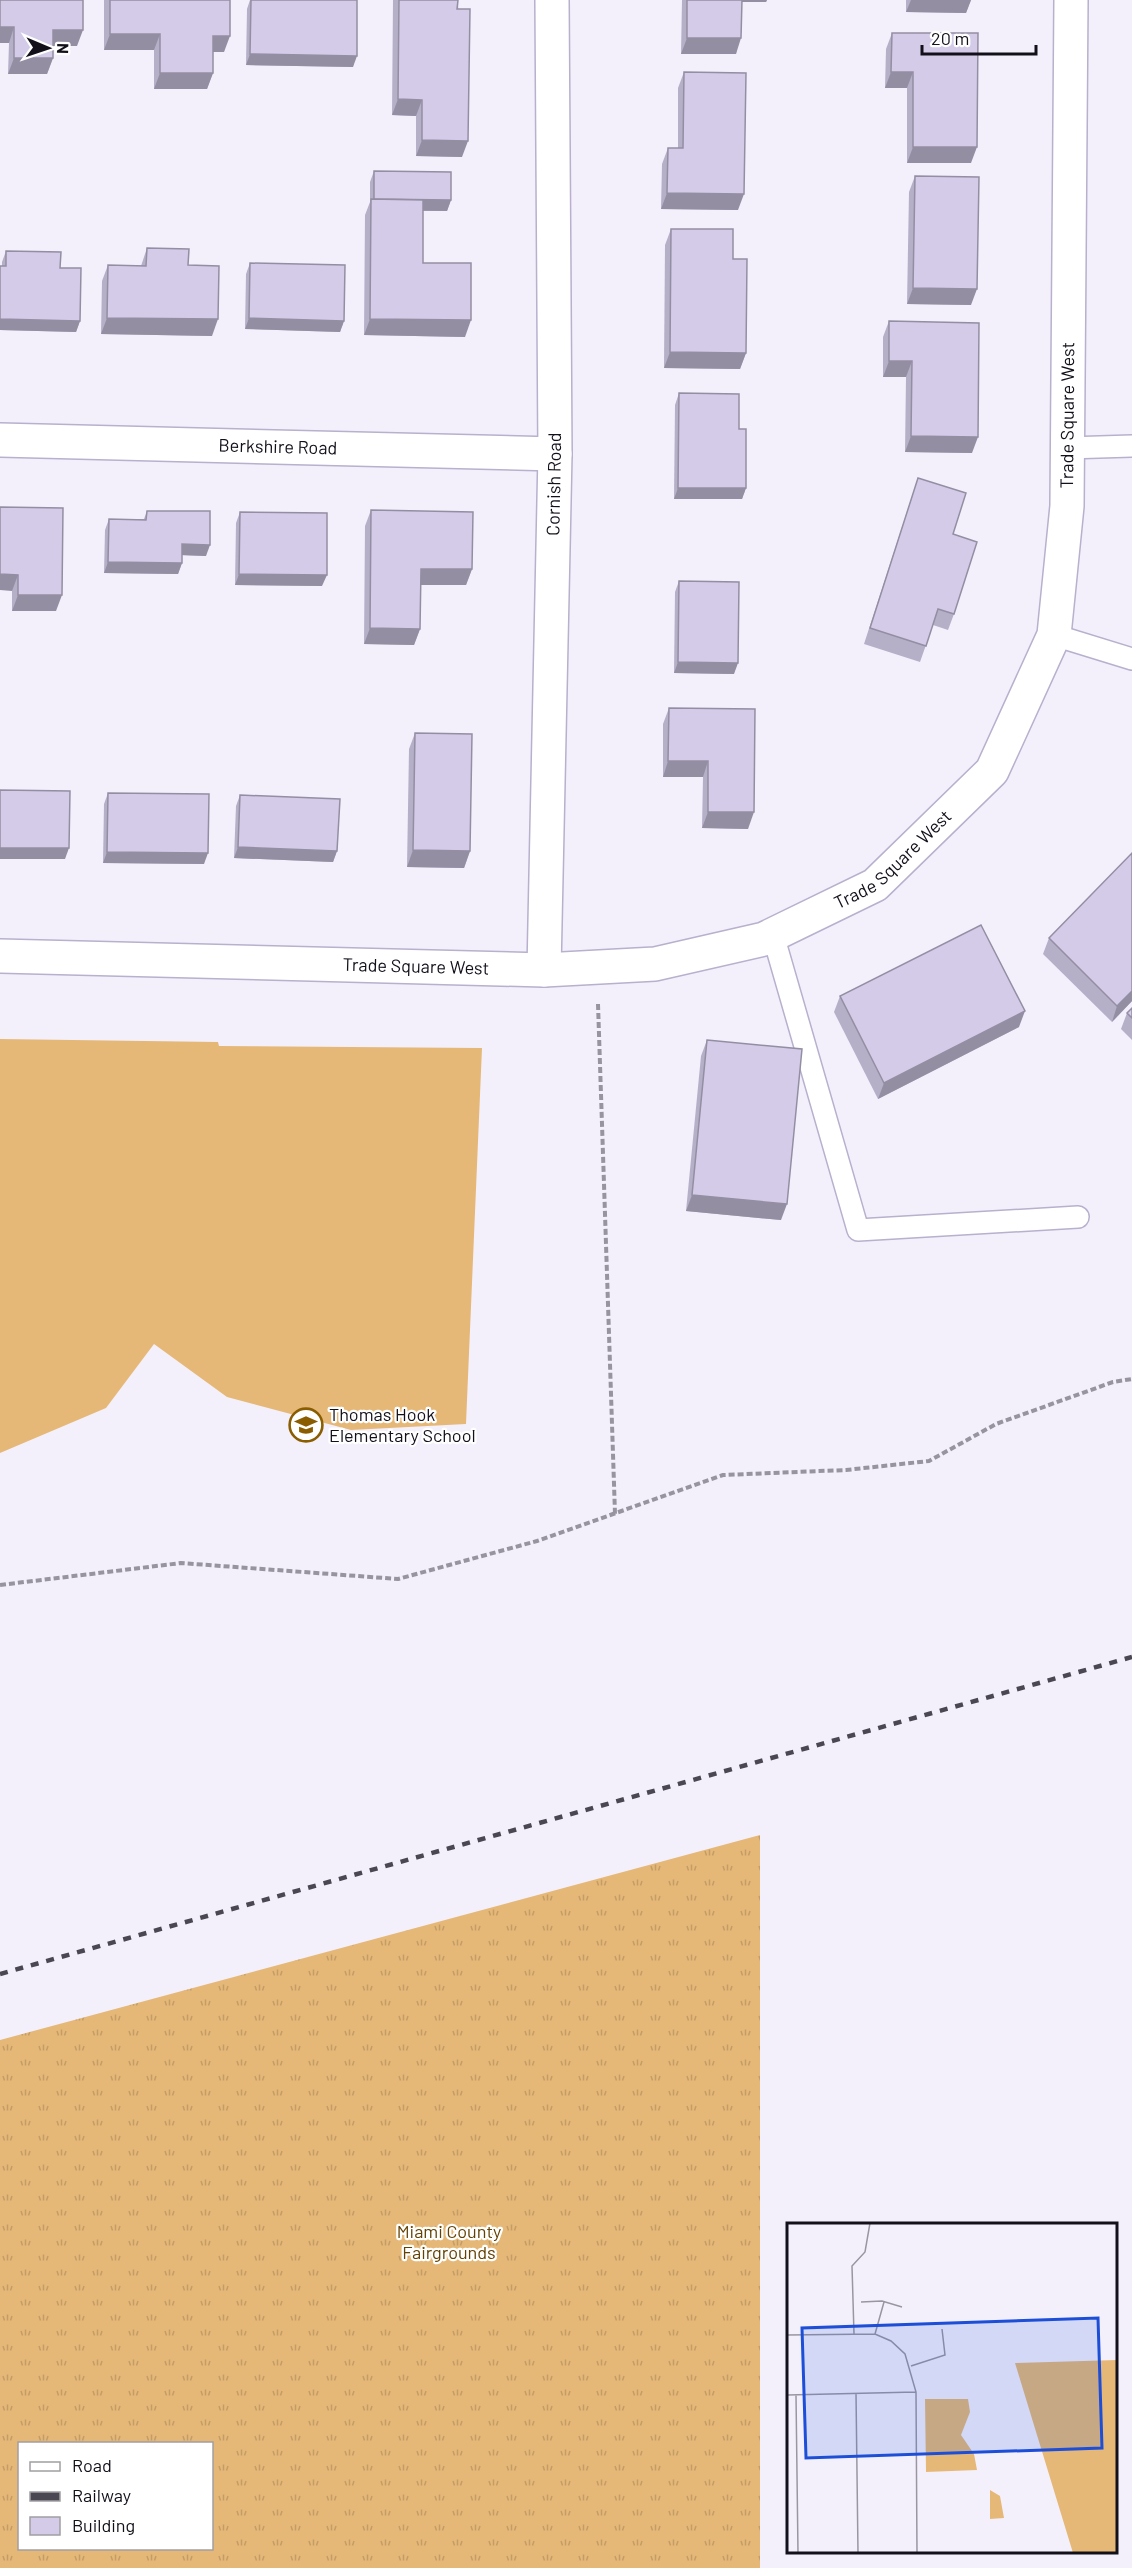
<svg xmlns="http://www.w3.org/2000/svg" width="1132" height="2568" font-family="Barlow,sans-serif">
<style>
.grass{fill:url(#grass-tufts);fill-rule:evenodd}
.garden{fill:#e6b877}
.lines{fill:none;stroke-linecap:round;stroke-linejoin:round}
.lane-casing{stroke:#b8b0cd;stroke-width:24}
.street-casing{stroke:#b8b0cd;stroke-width:36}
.path{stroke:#9794a0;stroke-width:4;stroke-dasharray:6 3;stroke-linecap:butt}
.lane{stroke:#fff;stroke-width:21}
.street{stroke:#fff;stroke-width:33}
.rail{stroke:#4a4752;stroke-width:4.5;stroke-dasharray:8 8;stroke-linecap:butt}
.wall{fill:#b6afc8}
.shaded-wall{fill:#948ea3}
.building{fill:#d4cbe9;stroke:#948ea3;stroke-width:1.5}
.labels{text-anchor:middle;stroke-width:4.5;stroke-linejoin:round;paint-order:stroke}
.street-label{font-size:18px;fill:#13101a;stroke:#fff}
.poi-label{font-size:18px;fill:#13101a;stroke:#fff;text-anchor:start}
.park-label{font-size:18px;fill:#634203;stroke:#fff}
.inset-road{fill:none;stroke:#9996a2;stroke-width:1.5}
.view{fill:#1d4ed8;fill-opacity:0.15;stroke:#1d4ed8;stroke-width:3}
.inset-edge{fill:none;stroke:#13101a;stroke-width:3}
</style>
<defs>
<pattern id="grass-tufts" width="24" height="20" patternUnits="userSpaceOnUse" patternTransform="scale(1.5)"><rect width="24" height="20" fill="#e6b877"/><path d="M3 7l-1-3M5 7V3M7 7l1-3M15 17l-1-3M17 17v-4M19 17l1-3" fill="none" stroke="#c49d66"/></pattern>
</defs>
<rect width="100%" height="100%" fill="#f3f0fc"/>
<path class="grass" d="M760,1835v733h-760v-528zM20,2444h192v104h-192z"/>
<path class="garden" d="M0,1039l218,3 1,4 263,2 -16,376 -115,6 -124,-33 -73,-53 -48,64 -106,45z"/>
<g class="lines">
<defs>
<g id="lane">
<path d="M1067,448l65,-2"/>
<path d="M1054,635l78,24"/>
<path d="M773,935l85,295 220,-13"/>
</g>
<g id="street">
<path id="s1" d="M0,440l555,14"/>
<path id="s2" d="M0,956l544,14 111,-6 109,-25 111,-54 117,-114 62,-136 13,-129 4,-506"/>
<path id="s3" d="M544,970l11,-516 -3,-454"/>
</g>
</defs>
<use href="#lane" class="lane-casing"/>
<use href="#street" class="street-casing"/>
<g class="path">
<path d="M598,1004l17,510"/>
<path d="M0,1585l181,-22 217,16 139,-38 186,-66 123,-5 83,-9 67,-37 117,-42 19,-3"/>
</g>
<use href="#lane" class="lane"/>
<use href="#street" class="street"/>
<path class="rail" d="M0,1974l1132,-317"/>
</g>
<g class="wall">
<path d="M0,0l77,46h-24v12l-6,16h-39l1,-31z"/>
<path d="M104,0h126l-6,52h-11v21l-6,16h-53v-39h-50z"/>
<path d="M250,0h107l-4,67 -107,-2 1,-56z"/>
<path d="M393,0h65l4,157 -46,-1v-40l-24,-1z"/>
<path d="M682,0h85l-1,2h-24l-6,52h-55z"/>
<path d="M906,0h65l-5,13 -60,-1z"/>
<path d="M892,33l79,130h-64v-75h-22l1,-39z"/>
<path d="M684,72l54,138 -77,-1 1,-45 6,-16h10v-60z"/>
<path d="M374,171l77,29 -4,11h-24v52l42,74 -101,-2 1,-120 5,-13v-20z"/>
<path d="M915,176l56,129 -64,-1 2,-112z"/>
<path d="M671,229l62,30 13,94 -6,16 -76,-1 1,-123z"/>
<path d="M147,248l41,17 24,71 -111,-2 1,-53 6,-16 33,1z"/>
<path d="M6,251l54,17 20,53 -4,11 -76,-2v-64h2v-4z"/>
<path d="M250,263l94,58 -4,11 -95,-3 1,-55z"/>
<path d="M889,321l83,132 -67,-1 1,-75h-23v-40z"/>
<path d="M679,393l60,36 7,59 -4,11h-68l1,-94z"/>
<path d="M918,478l36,136 -6,16 -15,-5 -13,37 -56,-18z"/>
<path d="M0,507l56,104h-44v-20z"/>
<path d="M371,510l101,59 -6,16h-46v44l-6,16 -50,-1 1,-118z"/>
<path d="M147,511l59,45 -24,-1v8l-4,11 -74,-1 1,-43 4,-11h35z"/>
<path d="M240,512l82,74 -87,-1 1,-62z"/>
<path d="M679,581l55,93 -60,-1 1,-81z"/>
<path d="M669,708l86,1 -7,120 -46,-1 1,-51h-40v-53z"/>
<path d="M415,733l55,118 -6,17 -57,-1 2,-118z"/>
<path d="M108,793l96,71 -101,-1 1,-59z"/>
<path d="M240,795l97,56 -4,11 -99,-4 2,-52z"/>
<path d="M1049,938l83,63 -20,21 -69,-68z"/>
<path d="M840,996l179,31 -141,72 -44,-87z"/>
<path d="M1132,1008v32l-11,-11 6,-16z"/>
<path d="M707,1040l74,180 -95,-9 15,-155z"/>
</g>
<g class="shaded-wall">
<path d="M737,0h30l-1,2h-30z"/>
<path d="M911,0h60l-5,13 -60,-1z"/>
<path d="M0,27h14l-5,16h-9z"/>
<path d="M53,30h30l-6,16h-30z"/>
<path d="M110,34h50l-6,16h-50z"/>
<path d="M213,36h17l-6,16h-17z"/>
<path d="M687,38h54l-5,16h-55z"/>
<path d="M250,54l107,2 -4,11 -107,-2z"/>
<path d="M14,58h39l-6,16h-39z"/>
<path d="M891,72h22l-6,16h-22z"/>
<path d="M160,73h53l-6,16h-53z"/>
<path d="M398,99l24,1 -6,16 -24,-1z"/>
<path d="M422,140l46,1 -6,16 -46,-1z"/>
<path d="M913,147h64l-6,16h-64z"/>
<path d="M667,193l77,1 -6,16 -77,-1z"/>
<path d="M374,199l77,1 -4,11 -76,-1z"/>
<path d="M913,288l64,1 -6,16 -64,-1z"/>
<path d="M107,318l111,1 -6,17 -111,-2z"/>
<path d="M249,318l95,3 -4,11 -95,-3z"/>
<path d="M0,319l80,2 -4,11 -76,-2z"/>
<path d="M370,319l101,1 -6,17 -101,-2z"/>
<path d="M670,352l76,1 -6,16 -76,-1z"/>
<path d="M889,361h23l-6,16h-23z"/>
<path d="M911,436l67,1 -6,16 -67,-1z"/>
<path d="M678,488h68l-4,11h-68z"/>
<path d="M182,544l28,1 -4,11 -28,-1z"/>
<path d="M108,562l74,1 -4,11 -74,-1z"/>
<path d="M421,569h51l-6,16h-51z"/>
<path d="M0,574l18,1 -6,16 -12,-1z"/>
<path d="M239,574l88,1 -5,11 -87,-1z"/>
<path d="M18,595h44l-6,16h-44z"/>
<path d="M370,628l50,1 -6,16 -50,-1z"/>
<path d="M678,662l60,1 -4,11 -60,-1z"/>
<path d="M668,761h40l-5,16h-40z"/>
<path d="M708,812h46l-6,17 -46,-1z"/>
<path d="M238,847l99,4 -4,11 -99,-4z"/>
<path d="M0,848h69l-4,11h-65z"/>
<path d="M413,850l57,1 -6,17 -57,-1z"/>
<path d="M107,852l101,1 -4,11 -101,-1z"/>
<path d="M1132,991v10l-20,21 5,-16z"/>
<path d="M1025,1011l-6,16 -141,72 6,-16z"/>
<path d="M692,1195l95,9 -6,16 -95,-9z"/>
</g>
<g class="building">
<path d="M0,0h83v30h-30v28h-39v-31h-14z"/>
<path d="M110,0h120v36h-17v37h-53v-39h-50z"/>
<path d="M251,0h106v56l-107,-2z"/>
<path d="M399,0h59l-1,9h13l-2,132 -46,-1v-40l-24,-1z"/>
<path d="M687,0h55l-1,38h-54z"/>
<path d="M892,33h86l-1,114h-64v-75h-22z"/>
<path d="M684,72l62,1 -2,121 -77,-1 1,-45h15z"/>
<path d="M374,171l77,1v28l-77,-1z"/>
<path d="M915,176l64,1 -2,112 -64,-1z"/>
<path d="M371,199l52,1v63h48v57l-101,-1z"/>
<path d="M671,229h62v30h14l-1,94 -76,-1z"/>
<path d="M147,248l42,1 -1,16 31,1 -1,53 -111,-1 1,-53 38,1z"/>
<path d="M6,251l55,1 -1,16h21l-1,53 -80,-2v-53h6z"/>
<path d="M250,263l95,2 -1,56 -95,-3z"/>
<path d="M889,321l90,2 -1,114 -67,-1 1,-75h-23z"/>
<path d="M679,393l60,1v35h7v59h-68z"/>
<path d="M918,478l48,15 -13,41 24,8 -23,72 -16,-5 -12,37 -56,-18z"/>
<path d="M0,507l63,1 -1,87h-44v-20l-18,-1z"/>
<path d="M371,510l102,2 -1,57h-51l-1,60 -50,-1z"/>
<path d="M147,511h63v34l-28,-1v19l-74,-1 1,-43 37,1z"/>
<path d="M240,512l87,1v62l-88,-1z"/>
<path d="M679,581l60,1 -1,81 -60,-1z"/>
<path d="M669,708l86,1 -1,103h-46v-51h-40z"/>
<path d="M415,733l57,1 -2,117 -57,-1z"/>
<path d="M0,790l70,1 -1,57h-69z"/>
<path d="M108,793l101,1 -1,59 -101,-1z"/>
<path d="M240,795l100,4 -3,52 -99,-4z"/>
<path d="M1132,853v138l-15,15 -68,-68z"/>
<path d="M981,925l44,86 -141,72 -44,-87z"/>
<path d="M1132,1008v10l-5,-5z"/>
<path d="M707,1040l95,9 -15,155 -95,-9z"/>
</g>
<defs>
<symbol id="school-ring" viewBox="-11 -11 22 22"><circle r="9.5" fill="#fff" stroke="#8b5d01" stroke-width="1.5"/><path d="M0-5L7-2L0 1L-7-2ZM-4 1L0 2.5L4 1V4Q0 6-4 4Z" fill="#8b5d01"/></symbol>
</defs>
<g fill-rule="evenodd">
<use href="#school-ring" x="287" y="1406" width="38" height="38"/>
</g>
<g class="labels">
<g class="street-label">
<text dy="6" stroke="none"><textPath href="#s2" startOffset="1424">Trade Square West</textPath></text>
<text dy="6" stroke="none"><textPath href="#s1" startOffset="278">Berkshire Road</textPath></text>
<text dy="6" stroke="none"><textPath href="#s3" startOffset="486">Cornish Road</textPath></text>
<text dy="6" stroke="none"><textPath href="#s2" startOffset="920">Trade Square West</textPath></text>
<text dy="6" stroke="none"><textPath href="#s2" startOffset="416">Trade Square West</textPath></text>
</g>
<g class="poi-label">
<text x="329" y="1421">Thomas Hook<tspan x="329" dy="21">Elementary School</tspan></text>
</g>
<g class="park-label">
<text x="449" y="2238">Miami County<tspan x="449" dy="21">Fairgrounds</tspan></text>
</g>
</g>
<g transform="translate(787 2223)">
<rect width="330" height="330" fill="#f3f0fc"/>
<path d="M330,137v193h-44l-58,-190zM203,267l10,6 4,22 -14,1z" fill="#e6b877"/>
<path d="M138,176h43l2,13 -9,23 13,19 3,16 -51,2z" fill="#e6b877"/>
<path class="inset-road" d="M74,79l21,-1 20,6M67,111l-2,-68 13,-14 5,-29M88,111l9,-32M0,112l88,-1 16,7 14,13 11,38 1,161M124,143l34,-11 -3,-26M69,170l2,160M0,172l129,-3M9,172l2,158"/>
<path class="view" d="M311,95l4,130 -296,10 -4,-130z"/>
<rect width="330" height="330" class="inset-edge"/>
</g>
<rect x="18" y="2442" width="195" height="108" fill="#ffffff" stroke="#a19fa3" stroke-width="1.5"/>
<rect x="30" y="2462" width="30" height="9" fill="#ffffff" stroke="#a19fa3" stroke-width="1.5"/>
<text x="72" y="2472" font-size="18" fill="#13101a">Road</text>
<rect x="30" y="2492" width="30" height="9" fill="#4a4752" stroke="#a19fa3" stroke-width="1.5"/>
<text x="72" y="2502" font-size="18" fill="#13101a">Railway</text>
<rect x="30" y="2517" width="30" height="18" fill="#d4cbe9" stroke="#a19fa3" stroke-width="1.5"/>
<text x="72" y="2532" font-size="18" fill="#13101a">Building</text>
<g transform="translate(48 48) rotate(92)" stroke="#ffffff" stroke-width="4.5" paint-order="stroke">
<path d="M0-4.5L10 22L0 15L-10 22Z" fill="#13101a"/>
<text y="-9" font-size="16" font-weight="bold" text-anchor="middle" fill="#13101a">N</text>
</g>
<path d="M922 45v9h114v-9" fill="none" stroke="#13101a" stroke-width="3"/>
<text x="931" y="45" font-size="18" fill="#13101a" stroke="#ffffff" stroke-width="4.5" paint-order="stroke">20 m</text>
</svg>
